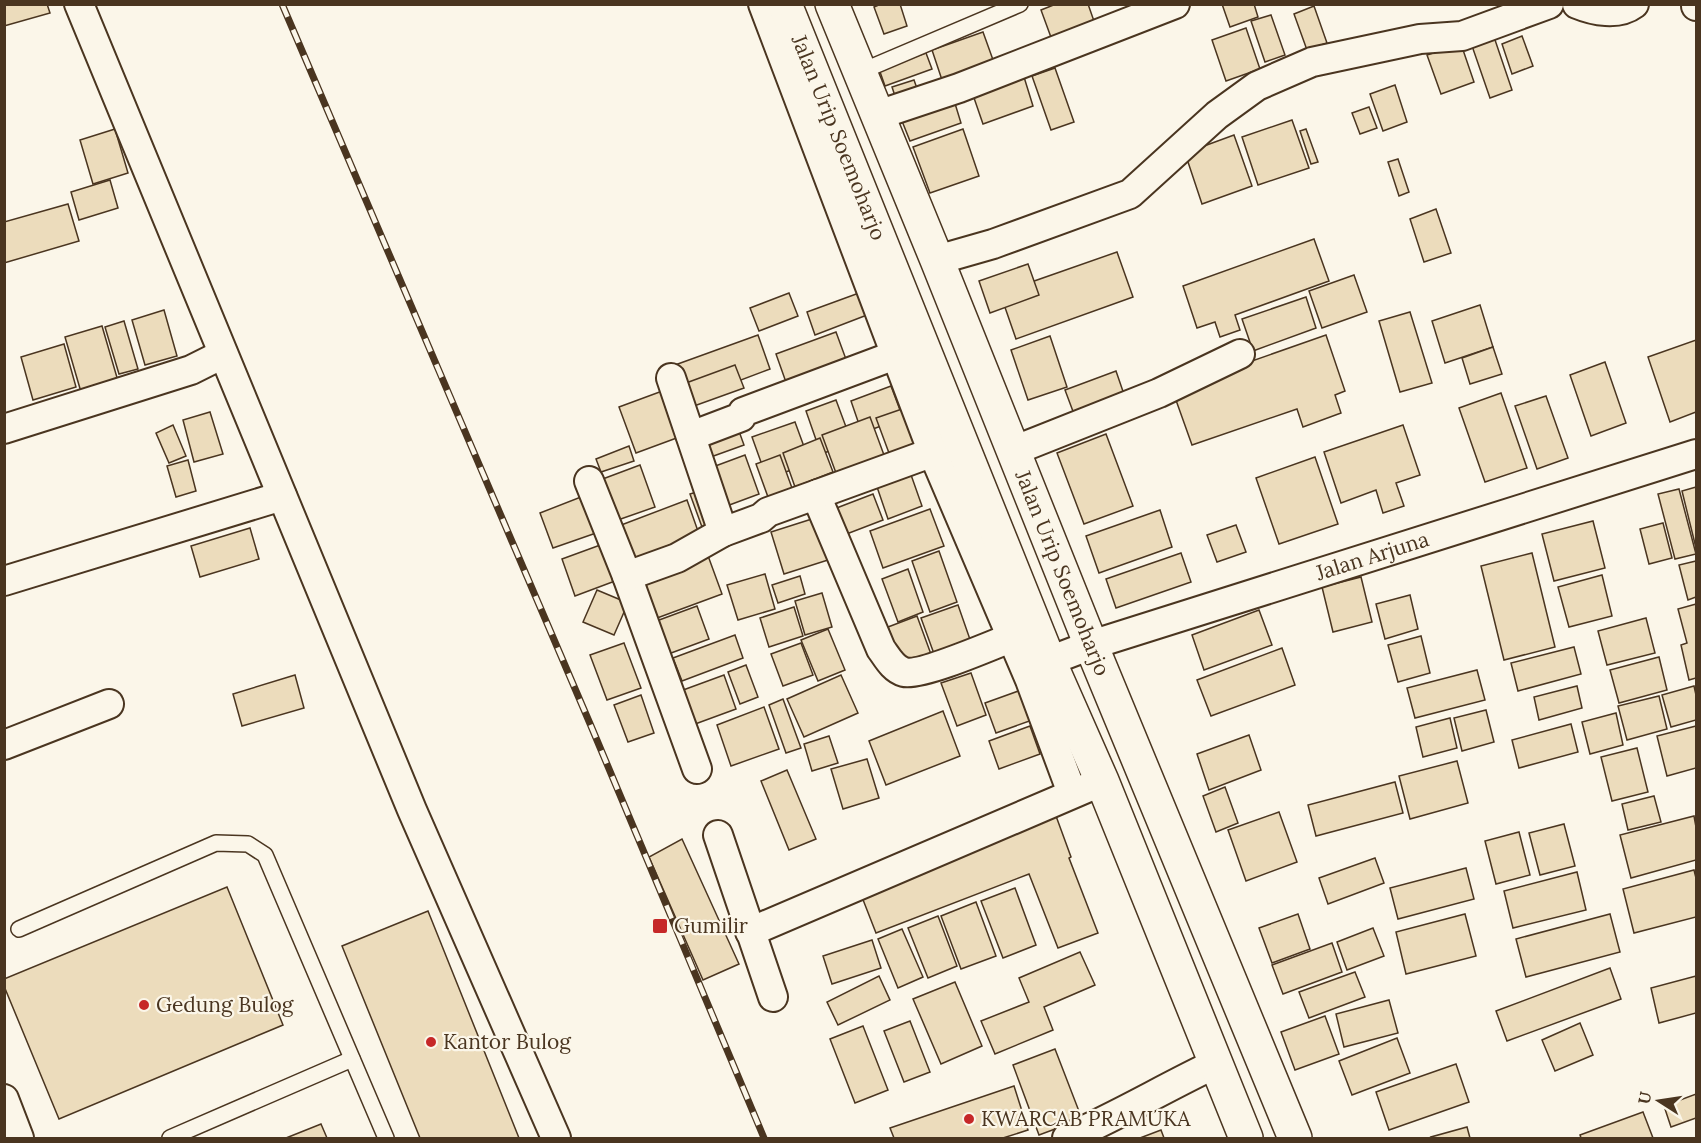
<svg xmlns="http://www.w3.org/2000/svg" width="1701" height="1143" font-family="Lora,serif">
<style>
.building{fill:#ecdcbc;stroke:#4a3520;stroke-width:1.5}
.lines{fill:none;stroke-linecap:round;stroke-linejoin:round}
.lane-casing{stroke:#4a3520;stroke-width:18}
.street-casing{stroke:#4a3520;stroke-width:32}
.highway-casing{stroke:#4a3520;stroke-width:36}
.lane{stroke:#fbf6e9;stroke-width:15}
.street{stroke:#fbf6e9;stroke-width:28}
.highway{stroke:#fbf6e9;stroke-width:33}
.rail-casing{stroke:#4a3520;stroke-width:7}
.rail{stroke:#fbf6e9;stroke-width:4.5;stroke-dasharray:14;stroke-linecap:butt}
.poi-dot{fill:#c62828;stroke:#fbf6e9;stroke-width:2}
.labels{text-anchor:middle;stroke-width:4.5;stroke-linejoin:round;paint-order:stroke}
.street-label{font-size:21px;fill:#4a3520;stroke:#fbf6e9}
.poi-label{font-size:21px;fill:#4a3520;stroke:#fbf6e9;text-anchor:start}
</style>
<rect width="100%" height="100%" fill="#fbf6e9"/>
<g class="building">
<path d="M4,4h43l3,9 -46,13z"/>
<path d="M881,4h19l7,22 -23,8 -10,-27z"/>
<path d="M1056,4h32l7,20 -43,16 -11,-30z"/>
<path d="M1222,4h32l4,13 -28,10z"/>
<path d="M1314,6l13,37 -20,7 -13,-36z"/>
<path d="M1271,15l14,40 -20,7 -14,-41z"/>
<path d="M1246,28l14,41 -34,12 -14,-41z"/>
<path d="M983,32l14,39 -52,18 -13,-39z"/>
<path d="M1493,34l19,56 -22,8 -19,-55z"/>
<path d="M1522,36l11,30 -21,8 -10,-30z"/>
<path d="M1461,44l13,38 -33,12 -14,-39z"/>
<path d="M926,53l6,16 -47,17 -6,-17z"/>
<path d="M1055,68l19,54 -23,8 -19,-54z"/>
<path d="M1024,77l9,29 -50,18 -10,-29z"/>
<path d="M914,80l5,14 -22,8 -5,-15z"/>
<path d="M1395,85l12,37 -24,9 -13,-37z"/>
<path d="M953,97l8,26 -51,18 -10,-25z"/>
<path d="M1369,107l8,21 -17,6 -8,-21z"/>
<path d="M1292,120l17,48 -51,17 -16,-48z"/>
<path d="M115,129l13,44 -35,11 -13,-44z"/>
<path d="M963,129l16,47 -49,17 -17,-46z"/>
<path d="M1306,129l12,33 -7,2 -11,-33z"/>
<path d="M1234,135l18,51 -50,18 -17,-51z"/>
<path d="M1398,159l11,33 -10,4 -11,-34z"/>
<path d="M110,180l8,28 -39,12 -8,-28z"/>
<path d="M68,204l11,37 -75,22v-41z"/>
<path d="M1436,209l15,44 -27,9 -14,-43z"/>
<path d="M1314,239l15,42 -94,34 5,15 -20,7 -5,-15 -18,6 -14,-42z"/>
<path d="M1117,252l16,45 -117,42 -16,-46z"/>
<path d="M1028,264l11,31 -49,18 -11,-32z"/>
<path d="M1354,275l13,37 -45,16 -13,-37z"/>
<path d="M789,293l9,23 -39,15 -9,-23z"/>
<path d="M859,293l8,22 -52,20 -8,-23z"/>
<path d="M1306,297l10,31 -63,23 -11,-32z"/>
<path d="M1480,305l13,42 -48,16 -13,-42z"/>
<path d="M164,310l13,46 -32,9 -13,-45z"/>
<path d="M1410,312l22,71 -32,9 -21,-71z"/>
<path d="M124,321l14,48 -19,5 -14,-47z"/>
<path d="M102,326l16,55 -37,11 -16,-55z"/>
<path d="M836,332l11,30 -60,23 -11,-31z"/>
<path d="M758,335l12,34 -82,31 -13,-35z"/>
<path d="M1326,335l19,56 -10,4 6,18 -38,14 -6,-18 -105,36 -20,-56z"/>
<path d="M1050,336l17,51 -39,13 -17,-50z"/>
<path d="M1696,340v72l-26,10 -22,-65z"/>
<path d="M64,344l12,43 -43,13 -12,-43z"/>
<path d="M1493,347l9,27 -32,10 -8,-26z"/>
<path d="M1605,362l21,61 -35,13 -21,-61z"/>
<path d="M735,365l9,23 -50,18 -8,-23z"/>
<path d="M1116,371l11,32 -50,19 -12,-32z"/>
<path d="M891,386l12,32 -41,15 -11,-32z"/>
<path d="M665,390l17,46 -46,17 -17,-46z"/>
<path d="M1501,393l26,75 -42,14 -26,-74z"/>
<path d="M1546,396l22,62 -31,11 -22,-63z"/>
<path d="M836,400l16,43 -31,11 -15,-43z"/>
<path d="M902,409l13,35 -26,9 -13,-35z"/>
<path d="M210,412l13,42 -29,8 -11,-42z"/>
<path d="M870,417l14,38 -48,18 -14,-38z"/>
<path d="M795,422l15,41 -43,16 -15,-42z"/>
<path d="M736,423l8,22 -36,13 -8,-21z"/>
<path d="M173,425l13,31 -17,7 -13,-30z"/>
<path d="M1403,425l17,50 -24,8 8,23 -21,7 -7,-23 -35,13 -17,-51z"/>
<path d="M1106,434l27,72 -49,18 -27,-71z"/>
<path d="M820,438l13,34 -38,15 -12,-34z"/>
<path d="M629,446l5,15 -33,11 -5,-13z"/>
<path d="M745,455l14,39 -35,13 -14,-39z"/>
<path d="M780,455l12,33 -24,9 -12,-33z"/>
<path d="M1315,457l23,67 -59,20 -23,-66z"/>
<path d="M188,460l8,31 -20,6 -9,-31z"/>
<path d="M640,465l15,42 -40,14 -15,-41z"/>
<path d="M910,472l12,34 -34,13 -12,-35z"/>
<path d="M1696,487v61l-14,-57z"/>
<path d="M1679,489l17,65 -21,5 -17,-65z"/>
<path d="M700,491l12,32 -10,4 -12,-33z"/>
<path d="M873,494l10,26 -39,15 -10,-26z"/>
<path d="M586,495l13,37 -46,16 -13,-35z"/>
<path d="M687,500l12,34 -71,27 -12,-34z"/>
<path d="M930,509l14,37 -61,22 -13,-37z"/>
<path d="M1160,510l12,37 -73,26 -13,-37z"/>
<path d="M815,518l13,42 -44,14 -13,-42z"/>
<path d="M1593,521l12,47 -51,13 -12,-47z"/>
<path d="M1663,523l9,35 -23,6 -9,-35z"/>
<path d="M1236,525l10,27 -29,10 -10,-27z"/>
<path d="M250,528l9,31 -59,18 -9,-31z"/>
<path d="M603,544l12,37 -40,15 -13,-37z"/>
<path d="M939,551l18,51 -27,10 -18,-51z"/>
<path d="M707,553l15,41 -73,27 -15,-41z"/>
<path d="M1181,553l10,29 -75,26 -10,-29z"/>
<path d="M1532,553l23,94 -51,13 -23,-94z"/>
<path d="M1696,561v36l-8,3 -9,-35z"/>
<path d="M908,569l15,43 -25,10 -16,-43z"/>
<path d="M765,574l10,35 -37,11 -11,-35z"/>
<path d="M1602,575l10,41 -43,11 -11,-40z"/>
<path d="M800,576l5,18 -27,9 -6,-18z"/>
<path d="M1361,577l11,45 -39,10 -11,-45z"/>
<path d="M597,590l31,13 -14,32 -31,-13z"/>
<path d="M822,593l10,34 -27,8 -10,-34z"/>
<path d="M1410,595l8,34 -33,10 -9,-35z"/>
<path d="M1696,604v74l-7,2 -8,-35 6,-2 -9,-34z"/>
<path d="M958,605l15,43 -36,14 -16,-44z"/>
<path d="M697,606l12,33 -46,17 -12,-33z"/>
<path d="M794,607l9,29 -34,11 -9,-29z"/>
<path d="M1259,610l13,35 -68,25 -12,-35z"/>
<path d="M917,616l15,41 -29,11 -15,-41z"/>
<path d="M1646,618l9,35 -48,12 -9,-34z"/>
<path d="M828,629l17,41 -27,11 -17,-41z"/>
<path d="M735,635l8,23 -61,23 -9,-23z"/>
<path d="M1421,636l9,37 -32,9 -10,-37z"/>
<path d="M624,643l17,45 -34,12 -17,-45z"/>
<path d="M801,643l12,32 -30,11 -12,-32z"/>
<path d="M1574,647l7,27 -63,17 -7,-28z"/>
<path d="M1282,648l13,37 -84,31 -14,-36z"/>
<path d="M1659,657l8,33 -48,13 -9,-33z"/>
<path d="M746,665l12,32 -18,7 -12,-32z"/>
<path d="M1477,670l8,30 -70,18 -8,-30z"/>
<path d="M971,673l15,42 -29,11 -16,-43z"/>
<path d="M295,675l9,33 -62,18 -9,-32z"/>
<path d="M724,675l12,34 -49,18 -12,-34z"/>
<path d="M841,675l17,38 -54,24 -17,-38z"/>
<path d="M1577,686l5,22 -43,12 -5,-23z"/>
<path d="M1694,686l2,9v25l-25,7 -9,-32z"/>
<path d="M1024,689l11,30 -39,14 -11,-30z"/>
<path d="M641,695l13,38 -26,9 -14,-37z"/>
<path d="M1659,696l8,33 -40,11 -9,-34z"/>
<path d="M783,699l18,49 -15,5 -17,-48z"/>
<path d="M764,707l15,42 -48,17 -14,-41z"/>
<path d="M1486,710l8,32 -32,9 -8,-33z"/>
<path d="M943,711l17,45 -74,29 -17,-44z"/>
<path d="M1616,713l7,32 -33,9 -8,-32z"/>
<path d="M1450,718l7,30 -34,9 -7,-30z"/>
<path d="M1571,724l7,28 -59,16 -7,-28z"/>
<path d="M1030,726l10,28 -41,15 -10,-28z"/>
<path d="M1696,726v42l-29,8 -10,-40z"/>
<path d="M1249,735l12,35 -52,20 -12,-36z"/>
<path d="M829,736l9,27 -26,8 -8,-27z"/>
<path d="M1637,748l11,44 -36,9 -11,-44z"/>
<path d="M867,759l12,39 -36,11 -12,-40z"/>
<path d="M1457,761l11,42 -58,16 -11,-43z"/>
<path d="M787,770l29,69 -27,11 -28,-69z"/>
<path d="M1395,782l8,31 -87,23 -8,-31z"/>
<path d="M1225,787l13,36 -22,9 -13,-36z"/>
<path d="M1654,796l7,26 -33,8 -6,-26z"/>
<path d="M1279,812l18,50 -51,19 -18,-51z"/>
<path d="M1056,816l15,41 -2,1 29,75 -40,15 -29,-74 -153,59 -16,-41z"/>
<path d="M1694,816l2,11v33l-65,18 -11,-43z"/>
<path d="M1564,824l11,42 -35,9 -11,-42z"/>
<path d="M1519,832l11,43 -34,9 -11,-43z"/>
<path d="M682,839l57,125 -36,16 -54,-123z"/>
<path d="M1375,858l9,25 -56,21 -9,-26z"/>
<path d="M1466,868l8,31 -76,20 -8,-31z"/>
<path d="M1694,870l2,8v39l-62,16 -11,-44z"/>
<path d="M1577,872l9,38 -73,18 -9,-37z"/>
<path d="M227,887l56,138 -224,94 -55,-133v-7z"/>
<path d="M1015,888l21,57 -33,13 -22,-57z"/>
<path d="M976,902l20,54 -35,13 -20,-53z"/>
<path d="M428,911l91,227h-99l-78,-192z"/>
<path d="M1298,914l12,35 -38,14 -13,-35z"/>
<path d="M1465,914l11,42 -70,18 -10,-42z"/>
<path d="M1610,914l10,38 -94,25 -10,-38z"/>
<path d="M938,916l19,50 -29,12 -20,-50z"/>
<path d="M1373,928l11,28 -37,14 -10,-28z"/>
<path d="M902,929l21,48 -25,11 -20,-49z"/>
<path d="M872,940l9,28 -49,16 -9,-28z"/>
<path d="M1332,943l10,29 -59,22 -11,-29z"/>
<path d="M1080,952l15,33 -51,22 9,23 -58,24 -14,-33 48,-19 -10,-24z"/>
<path d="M1610,968l11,31 -114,42 -11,-30z"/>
<path d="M1355,972l10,25 -56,21 -10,-26z"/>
<path d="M879,976l11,24 -52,25 -11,-23z"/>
<path d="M1696,976v37l-37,10 -8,-35z"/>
<path d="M955,982l27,64 -41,18 -28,-65z"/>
<path d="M1389,1000l9,33 -54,14 -8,-33z"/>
<path d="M1325,1016l14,38 -44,16 -14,-38z"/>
<path d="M910,1021l20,51 -26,10 -20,-51z"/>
<path d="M1580,1023l13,32 -38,16 -13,-31z"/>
<path d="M863,1026l25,64 -33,13 -25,-64z"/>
<path d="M1397,1038l13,35 -58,22 -13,-34z"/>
<path d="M1055,1049l27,70 -43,16 -26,-70z"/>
<path d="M1456,1064l13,38 -80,28 -13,-38z"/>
<path d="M1014,1086l14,44 -25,8h-109l-4,-10z"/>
<path d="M1696,1094v24l-25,9 -7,-21z"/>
<path d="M1643,1112l10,26h-72l-1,-3z"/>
<path d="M321,1124l6,14h-41z"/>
<path d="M1467,1127l3,11h-38l-1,-1z"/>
<path d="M1161,1130l3,8h-24z"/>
</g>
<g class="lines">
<defs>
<g id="lane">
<path d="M860,72l160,-68"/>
<path d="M19,929l197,-86 32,1 17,11 121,283"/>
<path d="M170,1138l182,-79"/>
</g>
<g id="street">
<path d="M79,4l333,806 144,328"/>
<path d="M763,4l170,449 97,227 42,113"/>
<path d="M1577,4c17,7 41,12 57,0"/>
<path d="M1696,4v2"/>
<path d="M878,115l81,-27 216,-84"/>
<path d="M937,260l56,-16 137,-50 87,-79 40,-29 55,-24 108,-23 42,-3 87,-32"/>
<path d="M671,378l52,154"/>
<path d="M4,429l187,-59 32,-16"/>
<path d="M691,436l50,-19 2,-5 171,-64"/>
<path d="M950,446l-132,48 3,13 60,142c6,8 12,20 23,23 18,5 102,-33 124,-41"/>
<path d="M1013,451l146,-58 81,-39"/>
<path d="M589,481l38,95 70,193"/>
<path d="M627,576l50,-18 46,-26 38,-14 7,-6 50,-18"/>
<path d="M4,581l278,-85"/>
<path id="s1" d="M1049,661l42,-16 605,-191"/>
<path d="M4,745l105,-41"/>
<path d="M718,835l55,162"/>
<path d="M750,932l339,-145"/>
<path d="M4,1099l15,39"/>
<path d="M1067,1138c51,-22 99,-51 150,-75"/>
</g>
<g id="highway">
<path id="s2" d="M785,4l264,657 53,120 144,357"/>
<path id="s3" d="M832,4l105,256 154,385 204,493"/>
</g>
</defs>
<use href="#lane" class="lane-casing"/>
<use href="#street" class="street-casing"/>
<use href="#highway" class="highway-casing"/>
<use href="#lane" class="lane"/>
<use href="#street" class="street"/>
<use href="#highway" class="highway"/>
<defs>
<path id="rail" d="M282,4l309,722 173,412"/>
</defs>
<use href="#rail" class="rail-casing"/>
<use href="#rail" class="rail"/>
</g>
<g class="poi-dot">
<rect x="652" y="918" width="16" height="16" rx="3"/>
<circle cx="144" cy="1005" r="6"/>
<circle cx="431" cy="1042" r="6"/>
<circle cx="969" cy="1119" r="6"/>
</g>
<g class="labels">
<g class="street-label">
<text dy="7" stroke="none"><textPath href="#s2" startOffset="144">Jalan Urip Soemoharjo</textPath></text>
<text dy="7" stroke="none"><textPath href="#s1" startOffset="340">Jalan Arjuna</textPath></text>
<text dy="7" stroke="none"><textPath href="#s3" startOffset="614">Jalan Urip Soemoharjo</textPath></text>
</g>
<g class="poi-label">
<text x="674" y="933">Gumilir</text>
<text x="156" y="1012">Gedung Bulog</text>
<text x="443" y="1049">Kantor Bulog</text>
<text x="981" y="1126">KWARCAB PRAMUKA</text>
</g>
</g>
<rect width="1701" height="1143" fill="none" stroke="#4a3520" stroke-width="12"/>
<g transform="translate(1659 1101) rotate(282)" stroke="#fbf6e9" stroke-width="4.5" paint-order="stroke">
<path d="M0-4.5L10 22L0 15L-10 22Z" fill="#4a3520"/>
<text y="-9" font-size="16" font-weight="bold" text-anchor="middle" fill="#4a3520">U</text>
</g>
</svg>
